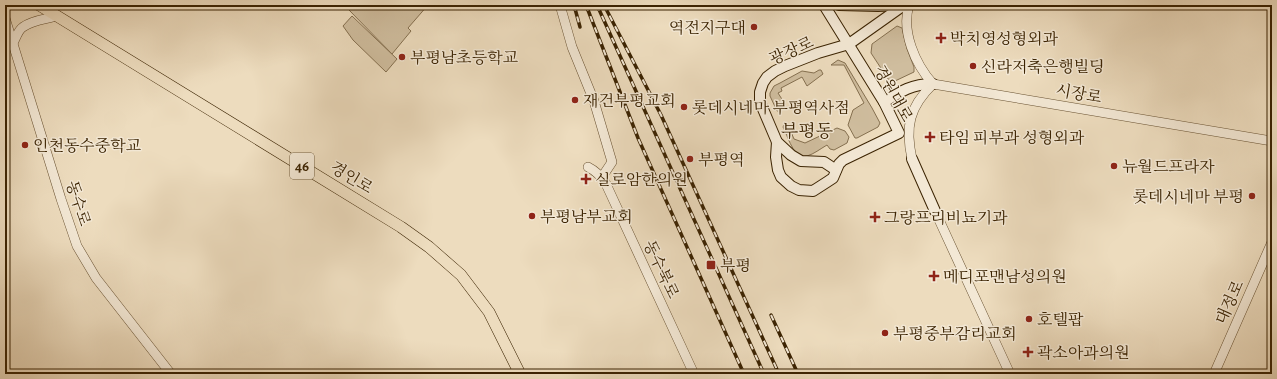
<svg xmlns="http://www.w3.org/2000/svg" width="1277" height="379" font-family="Alegreya,'Noto Serif KR',serif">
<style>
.green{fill:#cfbd9e;stroke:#857050}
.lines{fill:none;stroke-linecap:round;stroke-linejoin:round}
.tertiary-casing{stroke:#685131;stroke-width:10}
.secondary-casing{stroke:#3b2302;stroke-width:12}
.primary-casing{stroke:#3b2302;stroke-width:12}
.tertiary{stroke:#f3e8d5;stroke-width:9}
.secondary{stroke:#f3e8d5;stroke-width:10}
.primary{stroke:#eddcbe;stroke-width:11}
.rail-casing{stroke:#3b2302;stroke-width:3.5}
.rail{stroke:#f3e8d5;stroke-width:2;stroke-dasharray:6;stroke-linecap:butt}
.poi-dot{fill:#8f2418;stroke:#f3e8d5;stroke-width:1.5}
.labels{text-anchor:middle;stroke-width:3;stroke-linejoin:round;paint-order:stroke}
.shield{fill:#f3e8d5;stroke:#725e41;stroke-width:1}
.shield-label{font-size:15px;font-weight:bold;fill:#3b2302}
.poi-label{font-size:16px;fill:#3b2302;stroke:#f3e8d5;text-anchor:start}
.street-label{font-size:16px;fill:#3b2302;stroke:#f3e8d5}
.quarter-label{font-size:18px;fill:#3b2302;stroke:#f3e8d5}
</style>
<rect width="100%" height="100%" fill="#eddcbe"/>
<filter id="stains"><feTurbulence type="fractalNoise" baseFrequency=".005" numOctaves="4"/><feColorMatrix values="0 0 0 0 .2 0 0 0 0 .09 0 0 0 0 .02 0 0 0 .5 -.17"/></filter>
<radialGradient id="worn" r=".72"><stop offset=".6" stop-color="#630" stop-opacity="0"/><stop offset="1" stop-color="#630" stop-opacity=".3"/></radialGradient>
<g class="green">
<path d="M353,5h75l-20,23 3,3 -19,23 -43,-44z"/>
<path d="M352,16l45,43 -11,13 -33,-32 -10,-14z"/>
<path d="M897,26l5,2 5,21 7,18v5l-19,9 -7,-2 -17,-26 1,-9z"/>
<path d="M838,60l7,3 27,45 8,15 -2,4 -21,11h-2l-7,-13 5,-15 11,-7 -20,-38h-13z"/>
<path d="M819,70h2l2,4 -16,12 -5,-9 -21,11 1,3 -4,2 7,11 -4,6 -4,1 -7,-15v-3l4,-7 6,-3 22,-12 12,2z"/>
<path d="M787,123l7,16 11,4 32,-15 8,3 4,6 -2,6 -13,7 -4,-1 -3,-4c-7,4 -13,9 -20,11 -14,3 -19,-20 -24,-29l1,-2z"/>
</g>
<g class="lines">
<defs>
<g id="tertiary">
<path d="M560,5l12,42 22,54 18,61 -10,15"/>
<path d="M909,5c-8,26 6,59 24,79"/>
<path d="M5,18l56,181 16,47 19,32 75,96"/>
<path d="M13,43c3,-5 5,-13 10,-16 9,-7 24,-8 34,-11"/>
<path d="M933,84l339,57"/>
<path d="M912,159c-7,-32 -3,-52 21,-75"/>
<path d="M588,167c8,4 13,9 18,17l88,190"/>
<path d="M935,211l75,163"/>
<path d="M1214,374l58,-132"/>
</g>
<g id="secondary">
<path d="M839,5l39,1 24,-1"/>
<path d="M884,102c17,-11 28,-18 49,-18"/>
<path d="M777,142l-1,15 2,13 3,7 10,9 8,4 14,1 14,-9 6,-4 6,-14 4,-4 56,-27 -15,-31 -60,-97"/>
<path d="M912,159l23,52"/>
<path d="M836,170l-12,-8 -23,-1 -10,-6 -14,-13 -17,-40v-10l3,-9 4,-6 8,-6 10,-5 33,-13 31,-9 55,-39"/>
</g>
<path id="primary" d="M39,5l362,222 28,20 32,28 28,37 31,62"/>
</defs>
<use href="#tertiary" class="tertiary-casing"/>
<use href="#secondary" class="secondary-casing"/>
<use href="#primary" class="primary-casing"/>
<use href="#tertiary" class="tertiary"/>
<use href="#secondary" class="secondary"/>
<use href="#primary" class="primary"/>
<defs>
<g id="rail">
<path d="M574,5l6,22"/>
<path d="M586,5l52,133 106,236"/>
<path d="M597,5l167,369"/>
<path d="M604,5l57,110 118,259"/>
<path d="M771,315l27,59"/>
</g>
</defs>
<use href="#rail" class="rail-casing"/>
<use href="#rail" class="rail"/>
</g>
<g class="poi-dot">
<circle cx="754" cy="27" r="4"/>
<path d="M939 32h4v4h4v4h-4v4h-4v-4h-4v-4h4z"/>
<circle cx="402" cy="57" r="4"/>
<circle cx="973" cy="66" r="4"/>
<circle cx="575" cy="100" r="4"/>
<circle cx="684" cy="107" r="4"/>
<path d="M928 131h4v4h4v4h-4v4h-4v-4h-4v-4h4z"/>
<circle cx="25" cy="145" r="4"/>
<circle cx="690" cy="159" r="4"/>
<circle cx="1114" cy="166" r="4"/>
<path d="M584 173h4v4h4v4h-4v4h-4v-4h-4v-4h4z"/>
<circle cx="1252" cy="196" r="4"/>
<circle cx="532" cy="216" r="4"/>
<path d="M873 211h4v4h4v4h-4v4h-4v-4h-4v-4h4z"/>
<rect x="706" y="260" width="10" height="10" rx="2"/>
<path d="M932 270h4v4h4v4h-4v4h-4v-4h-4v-4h4z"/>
<circle cx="1029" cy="319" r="4"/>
<circle cx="885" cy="333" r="4"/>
<path d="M1026 346h4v4h4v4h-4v4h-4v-4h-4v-4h4z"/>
</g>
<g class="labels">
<rect class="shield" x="290" y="153" width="24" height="26" rx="3"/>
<g class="shield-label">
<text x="302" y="171">46</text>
</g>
<g class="poi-label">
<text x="746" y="33" text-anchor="end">역전지구대</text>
<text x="950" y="44">박치영성형외과</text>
<text x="410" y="63">부평남초등학교</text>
<text x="981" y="72">신라저축은행빌딩</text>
<text x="583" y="106">재건부평교회</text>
<text x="692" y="113">롯데시네마 부평역사점</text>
<text x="939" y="143">타임 피부과 성형외과</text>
<text x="33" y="151">인천동수중학교</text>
<text x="698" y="165">부평역</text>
<text x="1122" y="172">뉴월드프라자</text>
<text x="595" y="185">실로암한의원</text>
<text x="1244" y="202" text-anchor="end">롯데시네마 부평</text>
<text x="540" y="222">부평남부교회</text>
<text x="884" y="223">그랑프리비뇨기과</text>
<text x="720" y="271">부평</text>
<text x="943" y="282">메디포맨남성의원</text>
<text x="1037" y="325">호텔팝</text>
<text x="893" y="339">부평중부감리교회</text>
<text x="1037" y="358">곽소아과의원</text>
</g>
<g class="street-label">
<text transform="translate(791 50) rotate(-24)" y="6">광장로</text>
<text transform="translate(894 93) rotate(61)" y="6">경원대로</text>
<text transform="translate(1079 93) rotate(10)" y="6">시장로</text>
<text transform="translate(352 177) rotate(31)" y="6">경인로</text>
<text transform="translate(79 203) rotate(72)" y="6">동수로</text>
<text transform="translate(662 269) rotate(65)" y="6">동수북로</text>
<text transform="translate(1229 302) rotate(-66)" y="6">대정로</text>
</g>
<g class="quarter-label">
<text x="807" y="137">부평동</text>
</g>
</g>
<rect width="1277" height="379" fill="none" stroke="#eddcbe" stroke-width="20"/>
<rect x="6" y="6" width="1265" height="367" fill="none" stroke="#3b2302" stroke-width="2"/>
<rect x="10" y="10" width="1257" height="359" fill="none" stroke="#3b2302"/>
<rect width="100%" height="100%" filter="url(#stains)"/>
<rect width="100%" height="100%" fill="url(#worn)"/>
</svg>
